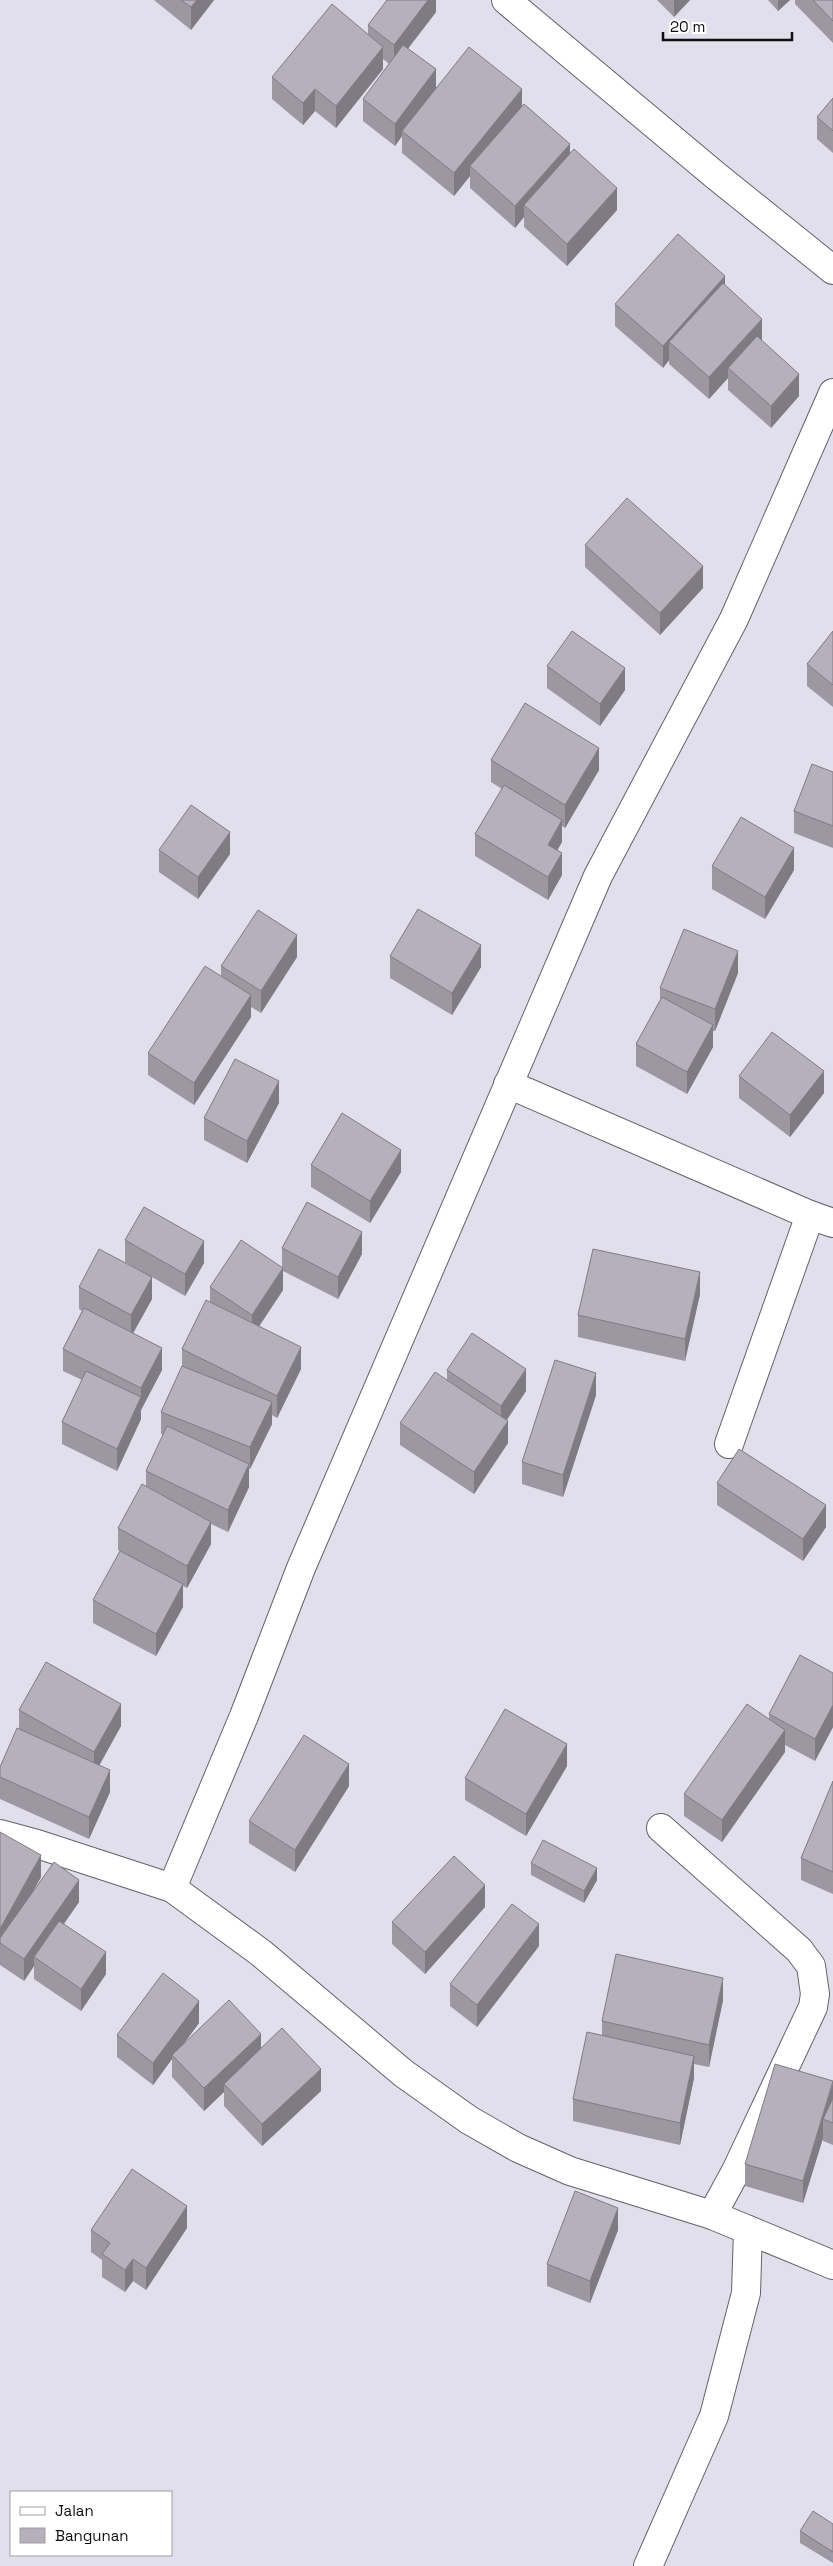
<svg xmlns="http://www.w3.org/2000/svg" width="833" height="2566" font-family="'Space Grotesk',sans-serif">
<style>
.lines{fill:none;stroke-linecap:round;stroke-linejoin:round}
.minor-casing{stroke:#64616c;stroke-width:30}
.minor{stroke:#fff;stroke-width:28}
.wall{fill:#9c97a1}
.shaded-wall{fill:#7f7b83}
.building{fill:#b5b0bb;stroke:#7f7b83}
</style>
<rect width="100%" height="100%" fill="#e1dfeb"/>
<g class="lines">
<defs>
<g id="minor">
<path d="M506,0l209,175 118,95"/>
<path d="M833,393l-99,226 -136,257 -297,692 -57,148 -72,172 89,65 142,120 66,47 49,28 52,23 142,44 121,50"/>
<path d="M508,1084l302,131 -81,229"/>
<path d="M810,1215l23,8"/>
<path d="M661,1828l138,122 12,16 4,28 -2,13 -77,164 -24,44"/>
<path d="M0,1834l37,10 135,44"/>
<path d="M648,2566l66,-150 32,-123 2,-63"/>
</g>
</defs>
<use href="#minor" class="minor-casing"/>
<use href="#minor" class="minor"/>
</g>
<g class="wall">
<path d="M154,0h60l-23,30z"/>
<path d="M436,0v12l-28,36 28,41 86,18 48,47 47,56 -50,56 -43,-39v-10l-9,11 -45,-40v-12l-16,20 -52,-43v-17l-7,10 -32,-25v-22l26,-35 -6,-5v10l-47,59 -21,-17 -12,14 -31,-26v-22l96,-43v-9z"/>
<path d="M657,0h33l-16,17z"/>
<path d="M768,0h22l-12,11z"/>
<path d="M795,0h38v43l-38,-39z"/>
<path d="M833,98v55l-16,-14v-22z"/>
<path d="M725,286l74,110 -28,32 -43,-38v-12l-19,21 -40,-35v-4l-6,8 -48,-42v-22z"/>
<path d="M585,545l118,43 -43,47 -75,-68z"/>
<path d="M833,631v76l-26,-21v-22z"/>
<path d="M547,666l78,24 -25,36 -53,-38z"/>
<path d="M491,760l108,10 -34,58 -3,-2v16l-5,8 5,25 -14,25 -73,-44v-22l27,-45 -11,-7z"/>
<path d="M833,772v76l-39,-15v-22z"/>
<path d="M159,850l71,4 -32,45 -39,-27z"/>
<path d="M712,866l82,4 -29,49 -53,-30z"/>
<path d="M390,956l91,11 -29,48 -62,-37z"/>
<path d="M297,957l-36,56 -10,-6v10l-57,88 -46,-30v-22l73,-77v-10z"/>
<path d="M738,973l-23,58h-2v16l-26,47 -51,-28v-22l24,-44v-12z"/>
<path d="M739,1076l85,17 -34,44 -51,-39z"/>
<path d="M279,1103l-32,60 -43,-23v-22z"/>
<path d="M311,1165l90,7 -31,51 -59,-36z"/>
<path d="M125,1240l79,23 -19,33 -33,-19v22l-19,34 29,37 -21,40v9l-24,52 -55,-27v-22l20,-42 -19,-9v-22l19,-38 -3,-2v-22l61,-16 -15,-9z"/>
<path d="M282,1248l80,6 -24,45 -55,-28v19l-24,36 42,43 -24,49 -5,-3v9l-22,45h-1v18l-21,45 -17,-8v20l-24,44 -4,-2v21l-27,49 -63,-33v-23l43,-40 -18,-10v-22l28,-42v-15l17,-36 -2,-1v-22l21,-46v-17l28,-47v-15l72,-20z"/>
<path d="M700,1294l-15,67 -107,-24v-22z"/>
<path d="M447,1370l79,21 -19,29 1,23 -34,51 -74,-49v-22l47,-43z"/>
<path d="M596,1395l-33,102 -41,-13v-22z"/>
<path d="M717,1483l109,44 -23,34 -86,-56z"/>
<path d="M833,1673v54l-18,34 -30,-16v7l-63,90 -38,-26v-22l85,-75v-5z"/>
<path d="M19,1710l102,16 -22,39 11,27 -21,47 -89,-40v-32l19,-38z"/>
<path d="M567,1766l-41,70 -61,-36v-22z"/>
<path d="M833,1781v113l-32,-14v-22z"/>
<path d="M349,1786l-54,86 -46,-29v-22z"/>
<path d="M0,1832l41,45 -7,12 45,13 -15,22 42,50 -25,37 -47,-32v-13l-10,15 -24,-16z"/>
<path d="M531,1863l66,17 -13,23 -53,-28z"/>
<path d="M485,1907l-60,67 -33,-30v-22z"/>
<path d="M539,1946l-62,81 -27,-21v-22z"/>
<path d="M723,2000l-14,67 -15,-3v14l-14,67 -107,-24v-22l29,-64v-14z"/>
<path d="M199,2023l-15,20 77,5 60,43 -59,55 -38,-40v-14l-20,19 -32,-34v-18l-19,26 -36,-28v-22z"/>
<path d="M833,2081v64l-10,-4v-3l-20,65 -58,-17v-22z"/>
<path d="M187,2228l-41,62 -13,-9 -8,11 -23,-15v-17l-11,-8v-22z"/>
<path d="M618,2230l-28,73 -43,-17v-22z"/>
<path d="M833,2524v39l-33,-20v-12z"/>
</g>
<g class="shaded-wall">
<path d="M197,0h17l-23,30v-23z"/>
<path d="M428,0h8v12l-42,55v-22z"/>
<path d="M674,0h16l-16,17z"/>
<path d="M778,0h12l-12,11z"/>
<path d="M383,47v22l-47,59v-22z"/>
<path d="M436,69v22l-34,40v5l-7,10v-22z"/>
<path d="M315,89v22l-12,14v-22z"/>
<path d="M522,89v22l-52,55v10l-16,20v-23z"/>
<path d="M570,144v22l-46,39v12l-9,11v-22z"/>
<path d="M617,188v22l-50,56v-22z"/>
<path d="M725,276v22l-56,44v18l-6,8v-22z"/>
<path d="M762,319v22l-34,27v10l-19,21v-22z"/>
<path d="M799,374v22l-28,32v-22z"/>
<path d="M703,566v22l-43,47v-22z"/>
<path d="M625,668v22l-25,36v-22z"/>
<path d="M599,748v22l-34,58v-23z"/>
<path d="M562,820v22l-14,25v-22z"/>
<path d="M230,832v22l-32,45v-22z"/>
<path d="M794,848v22l-29,49v-22z"/>
<path d="M562,853v22l-14,25v-23z"/>
<path d="M297,935v22l-36,56v-22z"/>
<path d="M481,945v22l-29,48v-22z"/>
<path d="M738,951v22l-23,58v-22z"/>
<path d="M251,995v22l-57,88v-22z"/>
<path d="M713,1025v22l-26,47v-22z"/>
<path d="M824,1071v22l-34,44v-22z"/>
<path d="M279,1081v22l-32,60v-22z"/>
<path d="M401,1150v22l-31,51v-22z"/>
<path d="M362,1232v22l-24,45v-22z"/>
<path d="M204,1241v22l-19,33v-22z"/>
<path d="M283,1268v22l-31,47v-22z"/>
<path d="M700,1272v22l-15,67v-22z"/>
<path d="M152,1277v22l-21,38v-22z"/>
<path d="M301,1347v22l-24,49v-22z"/>
<path d="M162,1348v22l-21,40v9l-24,52v-22l24,-51v-10z"/>
<path d="M526,1369v22l-25,37v-22z"/>
<path d="M596,1373v22l-33,102v-22z"/>
<path d="M272,1402v22l-22,45v-22z"/>
<path d="M508,1421v22l-34,51v-22z"/>
<path d="M249,1464v23l-21,45v-22z"/>
<path d="M826,1505v22l-23,34v-22z"/>
<path d="M211,1522v22l-24,44v-22z"/>
<path d="M183,1584v23l-27,49v-22z"/>
<path d="M121,1704v22l-27,49v-23z"/>
<path d="M833,1705v22l-18,34v-22z"/>
<path d="M785,1730v22l-63,90v-22z"/>
<path d="M567,1744v22l-41,70v-22z"/>
<path d="M349,1764v22l-54,86v-22z"/>
<path d="M110,1770v22l-21,47v-22z"/>
<path d="M41,1855v22l-38,68 -3,-2v-14z"/>
<path d="M597,1868v12l-13,23v-12z"/>
<path d="M79,1880v22l-41,58 -4,-3v9l-10,15v-22z"/>
<path d="M485,1885v22l-60,67v-22z"/>
<path d="M539,1924v22l-62,81v-22z"/>
<path d="M106,1952v22l-25,37v-22z"/>
<path d="M723,1978v22l-14,67v-22z"/>
<path d="M199,2001v22l-25,34 -2,-2v4l-19,26v-22z"/>
<path d="M261,2034v22l-37,28v8l-20,19v-23z"/>
<path d="M694,2056v22l-14,67v-22z"/>
<path d="M321,2069v22l-59,55v-22z"/>
<path d="M833,2083v23l-10,13v19l-20,65v-22z"/>
<path d="M187,2206v22l-41,62v-22z"/>
<path d="M618,2208v22l-28,73v-22z"/>
<path d="M133,2259v22l-8,11v-22z"/>
</g>
<g class="building">
<path d="M181,0h16l-6,7z"/>
<path d="M387,0h41l-34,45 -26,-20z"/>
<path d="M813,0h20v21z"/>
<path d="M332,4l51,43 -47,59 -21,-17 -12,14 -31,-26z"/>
<path d="M403,45l33,24 -41,55 -32,-25z"/>
<path d="M469,47l53,42 -68,84 -52,-42z"/>
<path d="M833,98v33l-16,-14z"/>
<path d="M524,104l46,40 -55,62 -45,-40z"/>
<path d="M574,149l43,39 -50,56 -43,-39z"/>
<path d="M678,234l47,42 -62,70 -48,-42z"/>
<path d="M723,283l39,36 -53,58 -40,-35z"/>
<path d="M757,336l42,38 -28,32 -43,-38z"/>
<path d="M627,498l76,68 -43,47 -75,-68z"/>
<path d="M572,631l53,37 -25,36 -53,-38z"/>
<path d="M833,631v54l-26,-21z"/>
<path d="M525,703l74,45 -34,57 -74,-45z"/>
<path d="M812,764l21,8v54l-39,-15z"/>
<path d="M504,785l58,35 -14,25 14,8 -14,24 -73,-43z"/>
<path d="M191,805l39,27 -32,45 -39,-27z"/>
<path d="M741,817l53,31 -29,49 -53,-31z"/>
<path d="M418,909l63,36 -29,48 -62,-37z"/>
<path d="M258,910l39,25 -36,56 -40,-25z"/>
<path d="M684,929l54,22 -23,58 -55,-21z"/>
<path d="M205,966l46,29 -57,88 -46,-30z"/>
<path d="M662,997l51,28 -26,47 -51,-28z"/>
<path d="M772,1032l52,39 -34,44 -51,-39z"/>
<path d="M235,1059l44,22 -32,60 -43,-23z"/>
<path d="M342,1113l59,37 -31,51 -59,-36z"/>
<path d="M307,1202l55,30 -24,45 -56,-29z"/>
<path d="M144,1207l60,34 -19,33 -60,-34z"/>
<path d="M241,1240l42,28 -31,47 -42,-28z"/>
<path d="M99,1249l53,28 -21,38 -52,-28z"/>
<path d="M593,1249l107,23 -15,67 -107,-24z"/>
<path d="M206,1300l95,47 -24,49 -95,-47z"/>
<path d="M84,1308l78,40 -21,40 -78,-39z"/>
<path d="M472,1333l54,36 -25,37 -54,-36z"/>
<path d="M555,1360l41,13 -33,102 -41,-13z"/>
<path d="M182,1366l90,36 -22,45 -89,-35z"/>
<path d="M86,1371l55,26 -24,52 -55,-27z"/>
<path d="M435,1372l73,49 -34,51 -74,-49z"/>
<path d="M167,1426l82,38 -21,46 -82,-39z"/>
<path d="M739,1449l87,56 -23,34 -86,-56z"/>
<path d="M142,1484l69,38 -24,44 -69,-38z"/>
<path d="M120,1551l63,33 -27,50 -63,-34z"/>
<path d="M800,1655l33,18v32l-18,34 -46,-25z"/>
<path d="M46,1662l75,42 -27,48 -75,-42z"/>
<path d="M747,1704l38,26 -63,90 -38,-26z"/>
<path d="M505,1709l62,35 -41,70 -61,-36z"/>
<path d="M17,1728l93,42 -21,47 -89,-40v-10z"/>
<path d="M304,1735l45,29 -54,86 -46,-29z"/>
<path d="M833,1781v91l-32,-14z"/>
<path d="M0,1832l41,23 -41,74z"/>
<path d="M543,1840l54,28 -13,23 -53,-28z"/>
<path d="M454,1856l31,29 -60,67 -33,-30z"/>
<path d="M54,1862l25,18 -55,79 -24,-16v-5z"/>
<path d="M512,1904l27,20 -62,81 -27,-21z"/>
<path d="M59,1921l47,31 -25,37 -47,-32z"/>
<path d="M616,1954l107,24 -14,67 -107,-24z"/>
<path d="M163,1973l36,28 -46,62 -36,-28z"/>
<path d="M229,2000l32,34 -57,54 -32,-33z"/>
<path d="M282,2028l39,41 -59,55 -38,-40z"/>
<path d="M587,2032l107,24 -14,67 -107,-24z"/>
<path d="M775,2064l58,17 -30,100 -58,-17z"/>
<path d="M833,2098v25l-10,-4z"/>
<path d="M132,2169l55,37 -41,62 -13,-9 -8,11 -23,-16 8,-11 -19,-13z"/>
<path d="M575,2191l43,17 -28,73 -43,-17z"/>
<path d="M813,2511l20,13v28l-33,-21z"/>
</g>
<rect x="10" y="2491" width="162" height="65" fill="#ffffff" stroke="#9f9fa0"/>
<rect x="20" y="2507" width="25" height="8" fill="#ffffff" stroke="#9f9fa0"/>
<text x="55" y="2516" font-size="15" fill="#0f0f12">Jalan</text>
<rect x="20" y="2528" width="25" height="15" fill="#b5b0bb" stroke="#9f9fa0"/>
<text x="55" y="2541" font-size="15" fill="#0f0f12">Bangunan</text>
<path d="M663 32v8h129v-8" fill="none" stroke="#0f0f12" stroke-width="2.5"/>
<text x="670" y="32" font-size="15" fill="#0f0f12" stroke="#ffffff" stroke-width="4" paint-order="stroke">20 m</text>
</svg>
